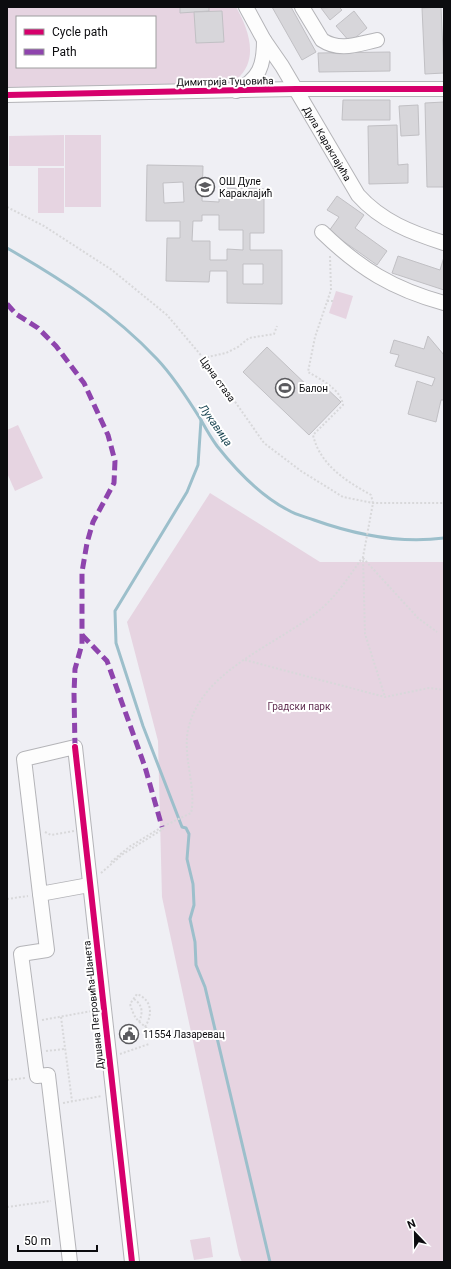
<svg xmlns="http://www.w3.org/2000/svg" width="451" height="1269" font-family="Roboto,sans-serif">
<style>
.green{fill:#e6d4e1;fill-rule:evenodd}
.lines{fill:none;stroke-linecap:round;stroke-linejoin:round}
.stream{stroke:#9cbfcb;stroke-width:3}
.building{fill:#d7d6da;stroke:#c1c0c4;fill-rule:evenodd}
.minor-casing{stroke:#b4b4b8;stroke-width:16}
.path{stroke:#d8d8da;stroke-width:2;stroke-dasharray:2 2;stroke-linecap:butt}
.minor{stroke:#fdfdfd;stroke-width:14}
.quiet{stroke:#8e44ad;stroke-width:5;stroke-dasharray:10 5;stroke-linecap:butt}
.cycleway-casing{stroke:#fff;stroke-width:8}
.cycleway{stroke:#d6006c;stroke-width:6}
.labels{text-anchor:middle;stroke-width:4;stroke-linejoin:round;paint-order:stroke}
.street-label{font-size:10px;fill:#0c0c0f;stroke:#fff}
.poi-label{font-size:10px;fill:#0c0c0f;stroke:#fff;text-anchor:start}
.park-label{font-size:10px;fill:#622f52;stroke:#fff}
.water-label{font-size:11px;font-style:italic;fill:#1b4653;stroke:#fff}
</style>
<rect width="100%" height="100%" fill="#efeff4"/>
<g class="green">
<path d="M7,7h229c12,21 24,52 1,72 -4,3 -14,5 -20,7l-210,1zM17,17h138v50h-138z"/>
<path d="M64,135v31h-55v-30z"/>
<rect x="65" y="135" width="36" height="72"/>
<rect x="38" y="168" width="26" height="45"/>
<path d="M336,291l17,5 -7,23 -17,-6z"/>
<path d="M18,425l25,53 -28,13 -8,-18v-43z"/>
<path d="M210,493l110,69h124v700h-202l-3,-7 -77,-358 -4,-156 -31,-119z"/>
<path d="M210,1237l3,20 -19,3 -4,-20z"/>
</g>
<g class="lines">
<g class="stream">
<path d="M7,248c54,31 107,65 150,111 17,18 31,40 44,61 5,9 10,18 16,26 19,24 44,50 71,64 8,5 18,7 26,10 42,15 85,24 130,18"/>
<path d="M201,420l-3,45 -11,27 -72,119 1,32 27,83 39,101 4,1 3,6 -2,25 6,25 1,21 -4,14 5,23 1,23 9,22 65,275"/>
</g>
</g>
<g class="building">
<path d="M180,7h29v4l-29,2z"/>
<path d="M272,7h19l25,45 -14,8z"/>
<path d="M339,7l3,3 -12,10 -9,-12z"/>
<path d="M441,7l3,66 -19,1 -3,-66z"/>
<path d="M222,11l2,31 -28,1 -2,-31z"/>
<path d="M354,11l13,17 -17,14 -14,-16z"/>
<path d="M390,52v19l-71,1 -1,-19z"/>
<path d="M343,100h47v20h-48z"/>
<path d="M444,102v85h-17l-2,-84z"/>
<path d="M418,105l1,30 -18,1 -2,-30z"/>
<path d="M397,125l1,40 10,-1v19l-39,1 -1,-58z"/>
<path d="M147,165l56,1 -1,35 17,1v-14l45,1v44h-14v17h32v54l-55,-1v-32h-17l-1,11 -43,-1 1,-43h13v-17h-34zM183,182l1,20 -20,1 -1,-20zM202,215h17v15h24v20l-16,-1v11h-17v-19h-18l1,-20h9zM243,264h20v20h-20z"/>
<path d="M337,196l27,19 -9,13 32,23 -10,14 -48,-34 10,-14 -12,-7z"/>
<path d="M398,256l42,14 4,-13v33l-52,-17z"/>
<path d="M428,336l16,19v45h-3l-5,22 -28,-8 9,-33 15,5 3,-8 -40,-12 4,-11 -9,-2 4,-13 30,9z"/>
<path d="M267,347l47,45 8,-8 19,18 -32,33 -66,-63z"/>
</g>
<g class="lines">
<defs>
<g id="minor">
<path id="s1" d="M246,7l18,33 18,26 76,129c23,26 54,38 86,48"/>
<path d="M302,7l20,33c18,12 36,4 55,0"/>
<path d="M236,91c24,-12 28,-26 28,-51"/>
<path d="M7,95l289,-6h148"/>
<path d="M322,232c38,37 71,57 122,71"/>
<path d="M89,885l-49,9 -16,-135 51,-12 57,515"/>
<path d="M40,894l7,56 -26,4 16,122 11,-1 22,187"/>
</g>
</defs>
<use href="#minor" class="minor-casing"/>
<g class="path">
<path d="M7,207l37,19 68,44 55,45 43,51 54,77 37,28 42,26 30,6h71"/>
<path d="M330,256l1,34 -16,47 -7,35c12,7 33,17 35,33l-30,30c7,30 33,46 58,60l2,8 -10,54 2,77 20,63"/>
<path d="M327,301h6"/>
<path d="M203,358l23,-5 12,-6 11,-9 25,-4 3,-8"/>
<path d="M363,558l55,60 19,14"/>
<path d="M245,660l140,37 44,-9 15,2"/>
<path d="M45,832l6,3 23,-4"/>
<path d="M111,862l18,-15 33,-20"/>
<path d="M101,873l22,-19 40,-25 -1,-2 29,-14c6,-26 -10,-60 -2,-87 15,-58 91,-82 133,-118 16,-14 28,-33 40,-50"/>
<path d="M7,899l21,-3"/>
<path d="M134,999c9,6 9,14 5,23"/>
<path d="M61,1017l11,84"/>
<path d="M42,1020l50,-9"/>
<path d="M145,1027c8,-13 7,-27 -8,-33l-7,10c4,13 6,16 17,24"/>
<path d="M46,1051l19,-2"/>
<path d="M120,1054l29,-10"/>
<path d="M7,1080l19,-2"/>
<path d="M63,1103l39,-7"/>
<path d="M7,1207l44,-6"/>
</g>
<use href="#minor" class="minor"/>
<g class="quiet">
<path d="M7,304l9,10 22,14 18,18 28,37 24,52 7,26 -1,22 -21,39 -6,21 -5,29v72l-7,25 -1,24 1,54"/>
<path d="M82,635l25,26 38,106 17,60"/>
</g>
<defs>
<g id="cycleway">
<path d="M7,95l289,-6h148"/>
<path d="M75,747l57,515"/>
</g>
</defs>
<use href="#cycleway" class="cycleway-casing"/>
<use href="#cycleway" class="cycleway"/>
</g>
<defs>
<symbol id="school-ring" viewBox="-11 -11 22 22"><circle r="9.5" fill="#fff" stroke="#5b5b5f" stroke-width="1.5"/><path d="M0-5L7-2L0 1L-7-2ZM-4 1L0 2.5L4 1V4Q0 6-4 4Z" fill="#5b5b5f"/></symbol>
<symbol id="stadium-ring" viewBox="-11 -11 22 22"><circle r="9.5" fill="#fff" stroke="#5b5b5f" stroke-width="1.5"/><path d="M0-5a6.5 5 0 1 0 0 10a6.5 5 0 1 0 0-10ZM-3.5-1.8h7v3.6h-7Z" fill="#5b5b5f"/></symbol>
<symbol id="civic-ring" viewBox="-11 -11 22 22"><circle r="9.5" fill="#fff" stroke="#5b5b5f" stroke-width="1.5"/><path d="M-.6-6.5H3V-4.5H.6V-3L4-1V1h2V6H-6V1h2V-1L-.6-3ZM-1.2 2.5V6h2.4V2.5Z" fill="#5b5b5f"/></symbol>
</defs>
<g fill-rule="evenodd">
<use href="#school-ring" x="194" y="176" width="22" height="22"/>
<use href="#stadium-ring" x="274" y="377" width="22" height="22"/>
<use href="#civic-ring" x="118" y="1023" width="22" height="22"/>
</g>
<g class="labels">
<g class="street-label">
<text transform="translate(225 81) rotate(-1)" y="4">Димитрија Туцовића</text>
<text dy="4" stroke="none"><textPath href="#s1" startOffset="159">Дула Караклајића</textPath></text>
<text transform="translate(218 379) rotate(54)" y="4">Црна стаза</text>
<text transform="translate(93 1005) rotate(-96)" y="4">Душана Петровића-Шанета</text>
</g>
<g class="poi-label">
<text x="219" y="185">ОШ Дуле<tspan x="219" dy="12">Караклајић</tspan></text>
<text x="299" y="392">Балон</text>
<text x="143" y="1038">11554 Лазаревац</text>
</g>
<g class="park-label">
<text x="299" y="710">Градски парк</text>
</g>
<g class="water-label">
<text transform="translate(216 425) rotate(55)" y="4">Лукавица</text>
</g>
</g>
<rect width="451" height="1269" fill="none" stroke="#0c0c0f" stroke-width="16"/>
<rect x="16" y="16" width="140" height="52" fill="#ffffff" stroke="#9e9e9f"/>
<rect x="24" y="29" width="20" height="6" fill="#d6006c" stroke="#9e9e9f"/>
<text x="52" y="36" font-size="12" fill="#0c0c0f">Cycle path</text>
<rect x="24" y="49" width="20" height="6" fill="#8e44ad" stroke="#9e9e9f"/>
<text x="52" y="56" font-size="12" fill="#0c0c0f">Path</text>
<g transform="translate(415 1233) rotate(338)" stroke="#ffffff" stroke-width="3" paint-order="stroke">
<path d="M0-3L7 15L0 10L-7 15Z" fill="#0c0c0f"/>
<text y="-6" font-size="11" font-weight="bold" text-anchor="middle" fill="#0c0c0f">N</text>
</g>
<path d="M18 1245v6h79v-6" fill="none" stroke="#0c0c0f" stroke-width="2"/>
<text x="24" y="1245" font-size="12" fill="#0c0c0f" stroke="#ffffff" stroke-width="3" paint-order="stroke">50 m</text>
</svg>
